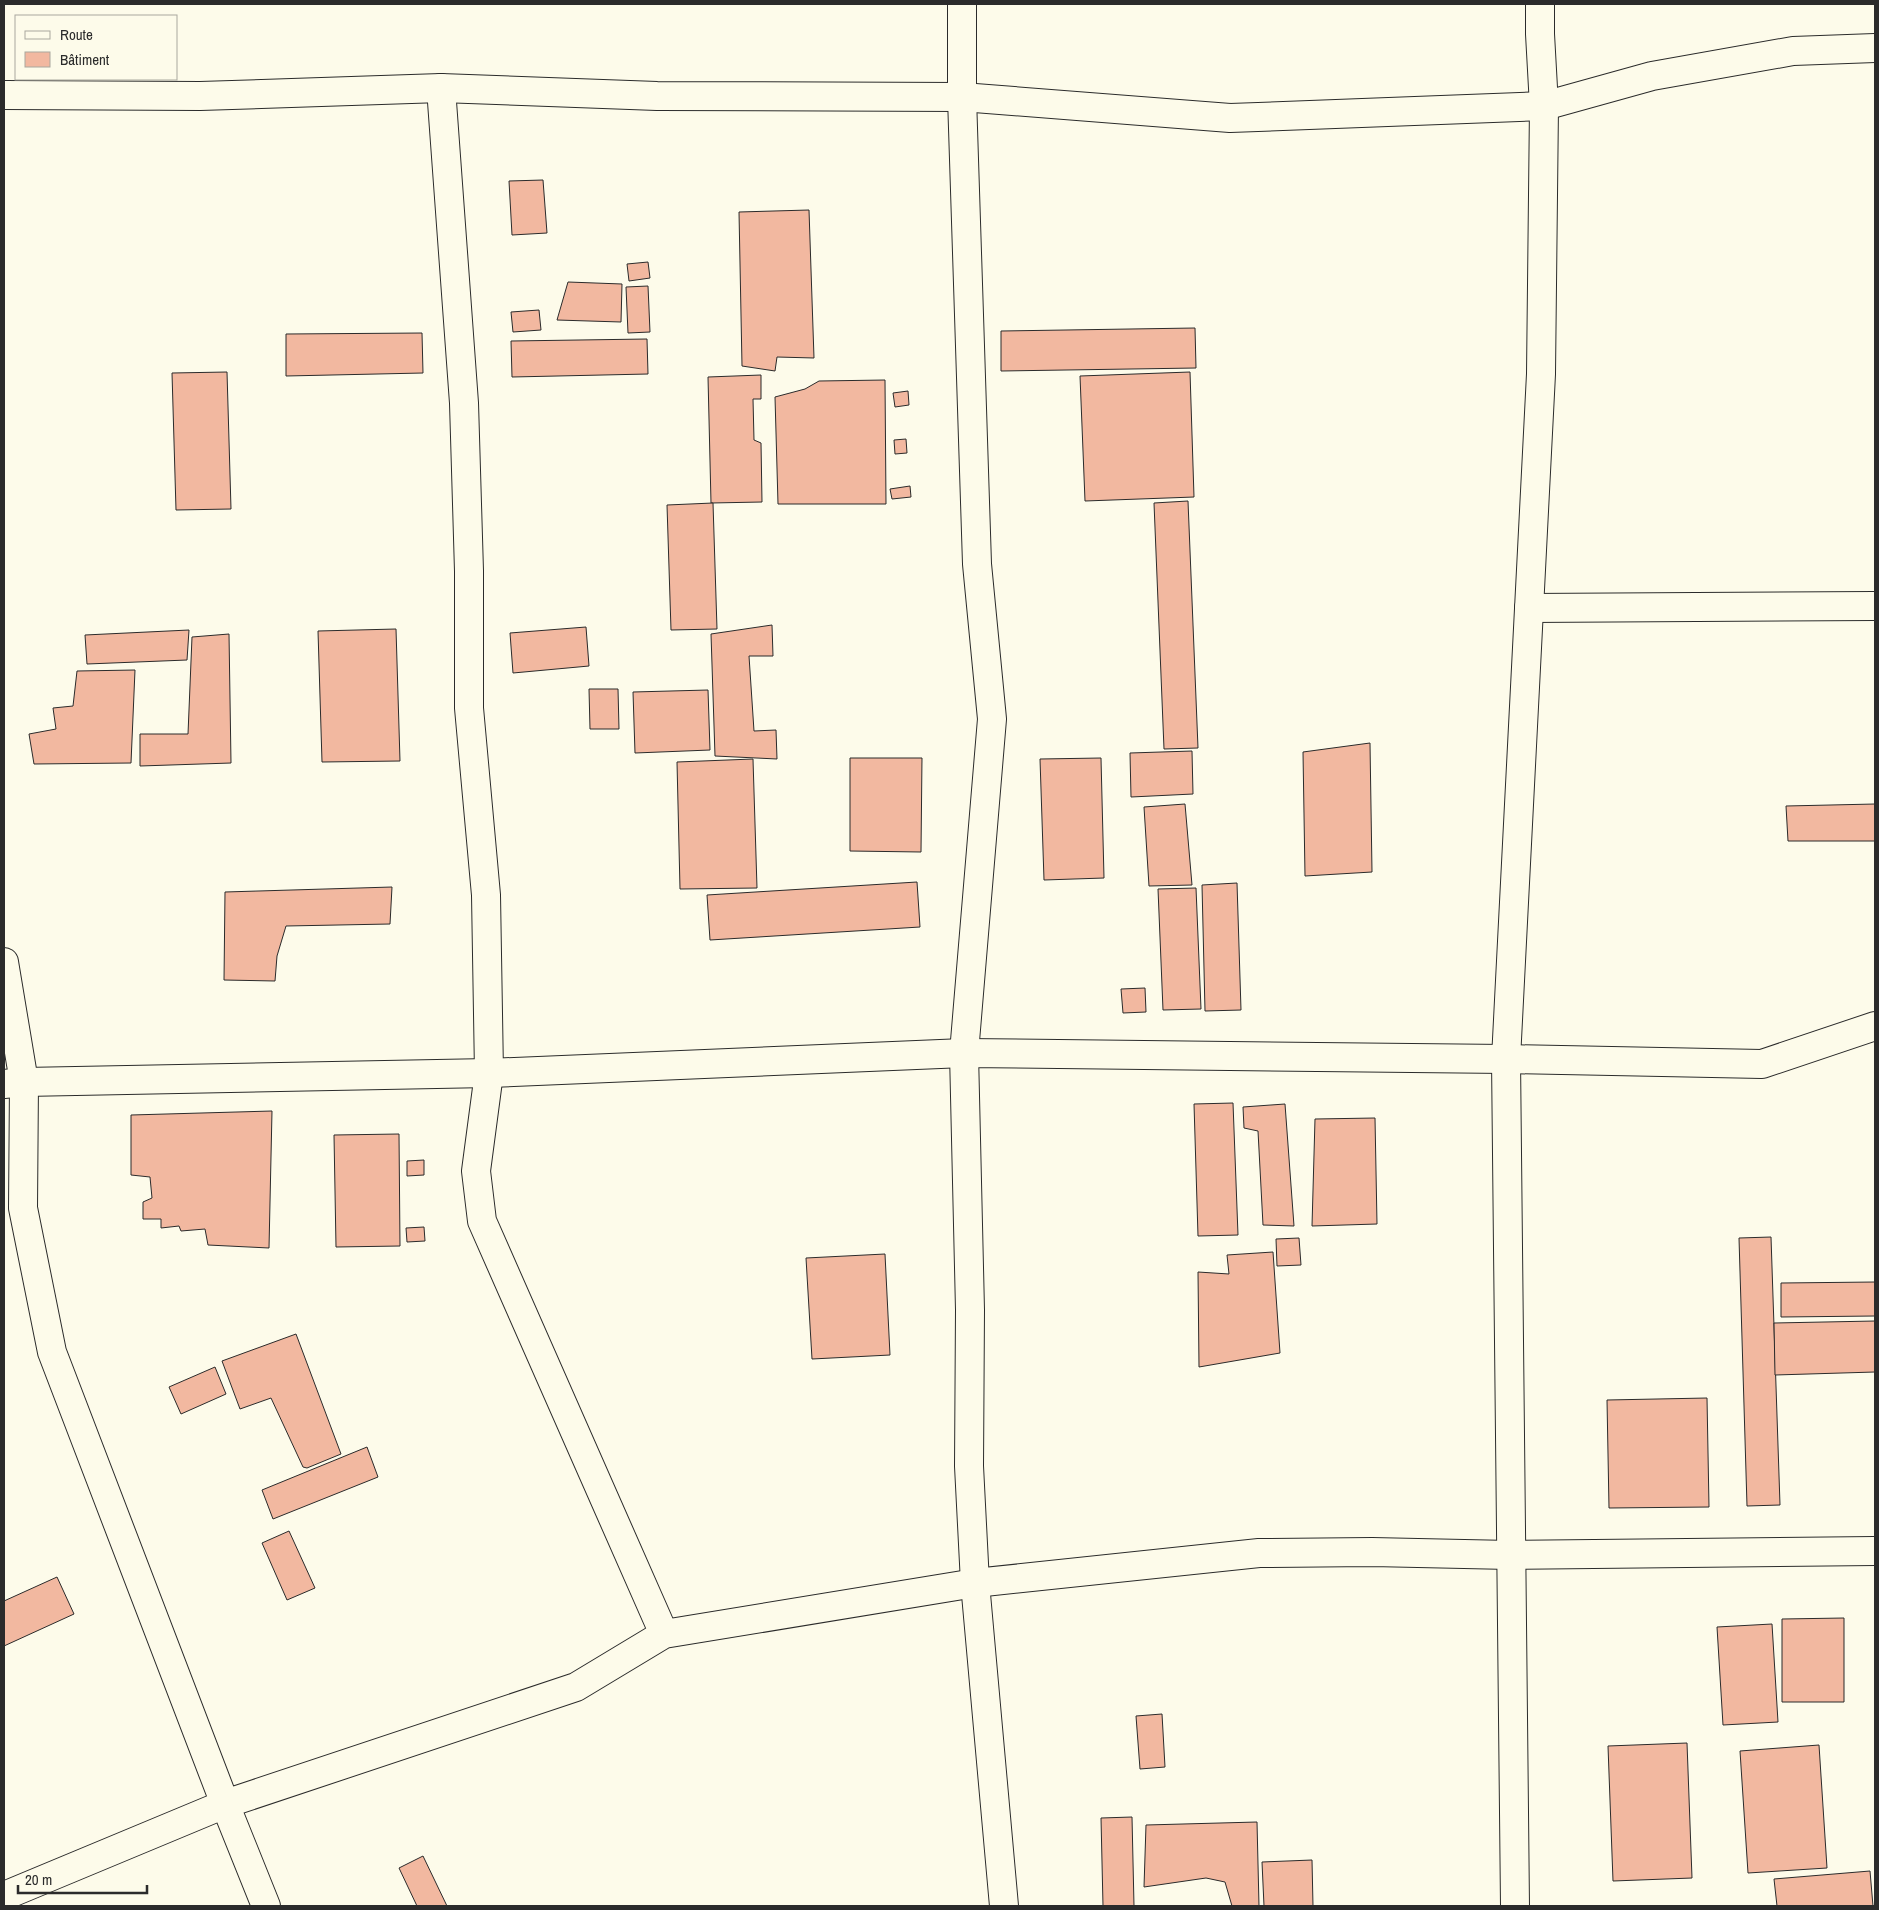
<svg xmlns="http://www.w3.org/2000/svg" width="1879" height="1910" font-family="'Archivo Narrow',sans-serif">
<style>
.building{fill:#f2b8a0;stroke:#2b2b2b}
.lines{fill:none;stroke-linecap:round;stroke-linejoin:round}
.minor-casing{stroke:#2b2b2b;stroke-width:30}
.minor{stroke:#fdfbea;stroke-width:28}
</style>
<rect width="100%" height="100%" fill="#fdfbea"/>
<g class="building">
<path d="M543,180l4,53 -35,2 -3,-54z"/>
<path d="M809,210l5,148 -37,-1 -2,14 -33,-5 -3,-154z"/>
<path d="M648,262l2,16 -21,3 -2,-17z"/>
<path d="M568,282l54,2 -1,38 -64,-2z"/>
<path d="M648,286l2,46 -22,1 -2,-46z"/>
<path d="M539,310l2,20 -28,2 -2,-20z"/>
<path d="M1195,328l1,40 -195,3v-40z"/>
<path d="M422,333l1,40 -137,3v-42z"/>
<path d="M647,339l1,35 -136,3 -1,-36z"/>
<path d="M227,372l4,137 -55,1 -4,-137z"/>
<path d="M1190,372l4,125 -109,4 -5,-125z"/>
<path d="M761,375v24h-8l1,41 7,3 1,59 -51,1 -3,-126z"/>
<path d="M885,380l1,124h-108l-3,-107 30,-8 14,-8z"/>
<path d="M908,391l1,14 -14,2 -2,-14z"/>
<path d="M906,439l1,14 -12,1 -1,-14z"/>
<path d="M910,486l1,11 -19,2 -2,-10z"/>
<path d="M1188,501l10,247 -34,1 -10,-246z"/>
<path d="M713,503l4,126 -46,1 -4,-125z"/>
<path d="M772,625l1,31h-24l5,75 22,-1 1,29 -62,-3 -4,-122z"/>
<path d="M586,627l3,39 -76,7 -3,-40z"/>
<path d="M396,629l4,132 -78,1 -4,-131z"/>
<path d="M189,630l-2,30 -100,4 -2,-29z"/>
<path d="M229,634l2,129 -91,3v-32h48l4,-97z"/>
<path d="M135,670l-4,93 -97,1 -5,-30 27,-5 -3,-21 20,-2 4,-35z"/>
<path d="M589,689h29l1,40h-29z"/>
<path d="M708,690l2,60 -75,3 -2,-61z"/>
<path d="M1370,743l2,129 -67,4 -2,-124z"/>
<path d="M1192,751l1,43 -62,3 -1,-44z"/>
<path d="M850,758h72l-1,94 -71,-1z"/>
<path d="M1101,758l3,120 -60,2 -4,-121z"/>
<path d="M753,759l4,129 -77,1 -3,-127z"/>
<path d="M1185,804l7,81 -43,1 -5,-79z"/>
<path d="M1875,804v37h-87l-2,-35z"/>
<path d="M917,882l3,45 -210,13 -3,-45z"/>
<path d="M1237,883l4,127 -36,1 -3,-126z"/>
<path d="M392,887l-2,37 -104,2 -9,30 -2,25 -51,-1 1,-88z"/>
<path d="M1196,888l5,121 -38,1 -5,-121z"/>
<path d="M1145,988l1,24 -23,1 -2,-24z"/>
<path d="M1233,1103l5,132 -40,1 -4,-132z"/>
<path d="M1285,1104l9,122 -31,-1 -5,-94 -14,-3 -1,-21z"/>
<path d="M272,1111l-3,137 -61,-3 -3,-16 -24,2 -2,-5 -18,2v-9h-18v-17l9,-4 -2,-21 -19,-2v-60z"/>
<path d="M1375,1118l2,106 -65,2 3,-107z"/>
<path d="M399,1134l1,112 -64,1 -2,-112z"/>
<path d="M424,1160v15l-17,1v-15z"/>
<path d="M424,1227l1,14 -18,1 -1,-14z"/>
<path d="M1771,1237l9,268 -33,1 -8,-268z"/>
<path d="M1299,1238l2,27 -24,1 -1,-27z"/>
<path d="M1273,1252l7,101 -81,14 -1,-95 31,2 -2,-19z"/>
<path d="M885,1254l5,101 -78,4 -6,-101z"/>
<path d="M1875,1282v34l-94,1v-34z"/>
<path d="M1875,1321v51l-100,3 -1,-52z"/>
<path d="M296,1334l45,120 -34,14 -4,-1 -32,-69 -31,11 -18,-48z"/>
<path d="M215,1367l11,27 -45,20 -12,-27z"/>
<path d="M1707,1398l2,109 -100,1 -2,-108z"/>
<path d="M367,1447l11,30 -105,42 -11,-29z"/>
<path d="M289,1531l26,57 -28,12 -25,-57z"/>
<path d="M57,1577l17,37 -70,32v-45z"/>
<path d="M1844,1618v84h-62v-83z"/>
<path d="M1772,1624l6,98 -55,3 -6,-98z"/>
<path d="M1162,1714l3,53 -25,2 -4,-53z"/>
<path d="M1687,1743l5,135 -79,3 -5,-135z"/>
<path d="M1819,1745l8,123 -79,5 -8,-122z"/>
<path d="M1132,1817l2,89h-31l-2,-88z"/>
<path d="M1257,1822l2,84h-27l-7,-24 -19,-4 -62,9 2,-62z"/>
<path d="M423,1856l24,50h-30l-18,-38z"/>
<path d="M1312,1860l1,46h-49l-2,-44z"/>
<path d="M1870,1871l3,35h-96l-3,-27z"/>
</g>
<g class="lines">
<defs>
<g id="minor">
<path d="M962,4v93l15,467 15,155 -28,334 6,257 -1,156 6,117 29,323"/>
<path d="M441,88l23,315 5,168v137l17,187 3,178 -13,98 6,50 182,413"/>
<path d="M4,95l196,1 241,-8 216,8 305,1 268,21 314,-12 108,-30 141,-25 82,-3"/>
<path d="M1529,608l346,-2"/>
<path d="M4,962l20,120 -1,126 29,144 173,452 41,102"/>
<path d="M4,1084l20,-2 465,-9 475,-20 542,6 256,5 113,-38"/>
<path d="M4,1896l221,-92 351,-117 88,-53 311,-51 284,-30 113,-1 138,3 365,-4"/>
<path d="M1515,1906l-9,-847 35,-685 3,-268 -4,-72v-30"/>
</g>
</defs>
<use href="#minor" class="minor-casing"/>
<use href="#minor" class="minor"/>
</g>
<rect width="1879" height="1910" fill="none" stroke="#2b2b2b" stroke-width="10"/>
<rect x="15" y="15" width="162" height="65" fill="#fdfbea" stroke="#a9a89e"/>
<rect x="25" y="31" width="25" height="8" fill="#fdfbea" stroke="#a9a89e"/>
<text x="60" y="40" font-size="15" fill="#2b2b2b">Route</text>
<rect x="25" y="52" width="25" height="15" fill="#f2b8a0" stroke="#a9a89e"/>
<text x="60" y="65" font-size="15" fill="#2b2b2b">Bâtiment</text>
<path d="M18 1885v8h129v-8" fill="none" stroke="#2b2b2b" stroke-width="2.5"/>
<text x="25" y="1885" font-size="15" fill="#2b2b2b" stroke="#fdfbea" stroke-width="4" paint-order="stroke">20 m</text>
</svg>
